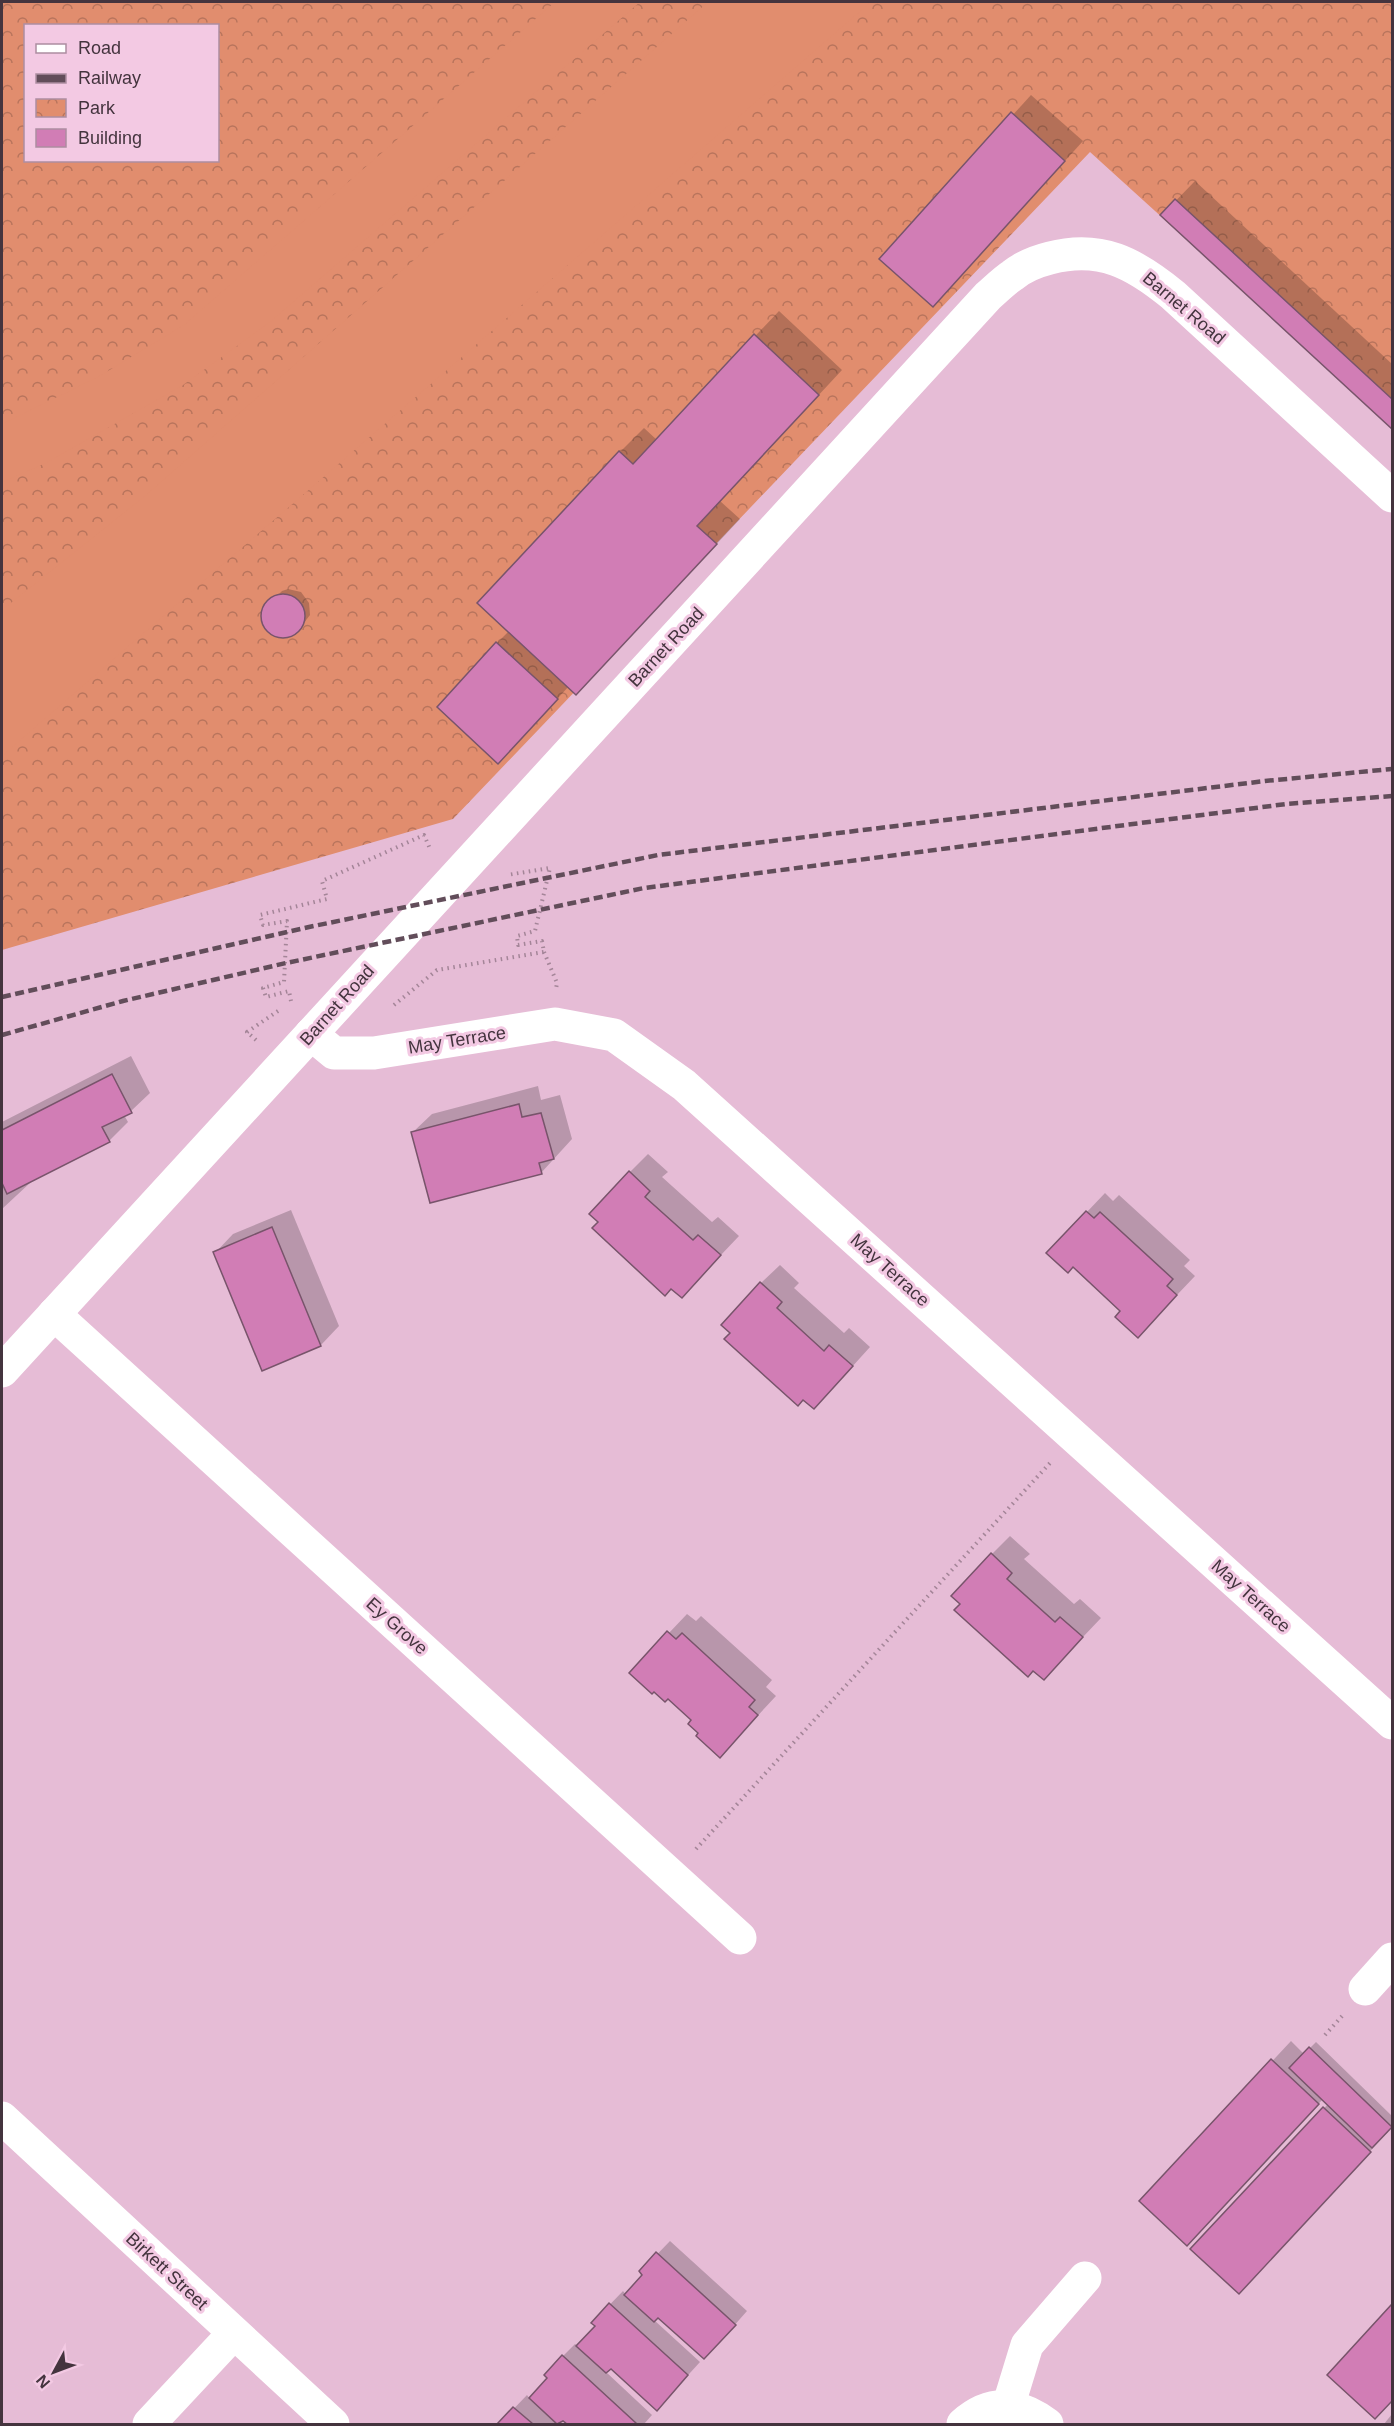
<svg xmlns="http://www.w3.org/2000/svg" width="1394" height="2426" font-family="Arial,sans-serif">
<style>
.park{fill:url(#park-crowns);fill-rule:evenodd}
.garden{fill:#e18d6e}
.shadow{fill:#0003}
.building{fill:#d17db5;stroke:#78546b;stroke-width:1.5}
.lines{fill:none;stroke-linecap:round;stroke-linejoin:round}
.path{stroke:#a48598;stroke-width:4;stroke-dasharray:1.5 4.5;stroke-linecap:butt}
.minor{stroke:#fff;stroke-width:33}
.rail{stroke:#624d5a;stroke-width:4.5;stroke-dasharray:9 4.5;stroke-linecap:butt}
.labels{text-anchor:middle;stroke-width:6;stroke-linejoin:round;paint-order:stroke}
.street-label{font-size:18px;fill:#44343e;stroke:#f3c9e3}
</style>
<defs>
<pattern id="park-crowns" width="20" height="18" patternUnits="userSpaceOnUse" patternTransform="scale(1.5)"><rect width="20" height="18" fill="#e18d6e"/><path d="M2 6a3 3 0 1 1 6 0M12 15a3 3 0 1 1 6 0" fill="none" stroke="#b8745c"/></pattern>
</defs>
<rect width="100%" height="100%" fill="#e6bcd6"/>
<path class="park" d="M2,2h1390v424l-302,-274 -637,667 -451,131zM26,26h192v134h-192z"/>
<g class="garden">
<path d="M555,2h85l-370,320 -87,63 -137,78 -44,19v-58l96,-47 86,-52z"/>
<path d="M708,2h163l-869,754v-146l143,-114z"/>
</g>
<g class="shadow">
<path d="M1031,95l52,46 -132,146 -69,-28z"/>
<path d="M1195,181l197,183v63l-230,-212z"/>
<path d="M779,311l63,59 -122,131 20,18 -140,150 -31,17 -52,57 -20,-100 12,-12 111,-179 24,-24 13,12z"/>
<path d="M288,589l13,3 8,11 1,12 -10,13 -10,8 -6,1 -13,-5 -7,-11 1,-13 17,-17z"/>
<path d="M131,1056l19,37 -19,18 -7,4 4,7 -19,19 -79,39 1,2 -29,27v-87z"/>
<path d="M538,1086l3,14 19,-5 12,44 -31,34 -128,-41 19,-18z"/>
<path d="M648,1154l20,18 -6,5 50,45 6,-5 21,19 -57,60 -52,-124z"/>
<path d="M1105,1193l8,8 6,-6 71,65 -6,6 11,10 -57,60 -16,-25 -49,-45 -25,-13z"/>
<path d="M291,1210l48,116 -18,19 -58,24 -48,-116 18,-19z"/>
<path d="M780,1265l19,18 -5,5 50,45 5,-5 21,19 -38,42 -100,-56 29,-50z"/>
<path d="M1010,1536l20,18 -6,5 50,45 6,-5 21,19 -57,60 -52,-124z"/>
<path d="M687,1614l9,7 5,-5 71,64 -6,7 10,9 -38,41 -38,-4 -7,-13 -25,-23 -37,-24z"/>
<path d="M1291,2041l13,13 12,-12 76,74v9l-5,6 1,1 -131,141 -65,-24 136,-145 -5,-5 -117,126 -65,-24z"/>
<path d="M670,2241l77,70 -30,34 -59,-29 -4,4 46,42 -31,34 -58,-30 -5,6 46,43 -8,9h-75l-5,-5 -5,5h-60l28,-29 3,4 19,-21 14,-22 12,-12 3,2 19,-20 -4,-4 30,-31 3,4 18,-20 -3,-4z"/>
<path d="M1392,2307v93l-17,17 -46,-42z"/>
<path d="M1392,2414v10h-8z"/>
</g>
<g class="building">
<path d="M1011,112l54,49 -132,146 -54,-48z"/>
<path d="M1175,199l217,200v30l-232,-214z"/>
<path d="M754,334l65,61 -122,131 20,18 -141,151 -99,-92 142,-152 14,13z"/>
<circle cx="283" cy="616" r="22"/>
<path d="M496,642l62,57 -60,65 -61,-57z"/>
<path d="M112,1074l20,39 -30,14 8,15 -103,52 -5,-11v-53z"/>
<path d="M519,1104l3,13 19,-4 13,46 -15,4 3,11 -112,29 -19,-71z"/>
<path d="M629,1171l21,20 -5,6 48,43 5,-5 23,20 -39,43 -11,-9 -6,7 -73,-68 6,-6 -9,-8z"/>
<path d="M1086,1211l8,7 6,-6 73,67 -6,7 10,9 -39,43 -23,-21 5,-6 -47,-44 -5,6 -22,-20z"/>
<path d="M272,1227l49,119 -59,25 -49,-119z"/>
<path d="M760,1282l22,20 -5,6 47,43 5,-6 24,21 -39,43 -11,-9 -5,6 -74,-67 6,-6 -9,-8z"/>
<path d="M991,1553l21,20 -5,6 48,43 5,-5 23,20 -39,43 -11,-9 -5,6 -74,-67 6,-6 -9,-8z"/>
<path d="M667,1631l9,8 6,-6 73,67 -6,7 9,8 -38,43 -24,-22 2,-3 -10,-9 3,-4 -23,-21 -3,3 -11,-10 -2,2 -23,-21z"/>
<path d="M1309,2047l83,80 -20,21 -83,-80z"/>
<path d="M1271,2059l48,45 -132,142 -48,-45z"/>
<path d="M1323,2107l48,45 -132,142 -49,-45z"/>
<path d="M656,2252l80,73 -32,34 -46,-41 -4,4 -30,-27 18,-20 -3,-4z"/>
<path d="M609,2303l79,72 -31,36 -46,-42 -5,4 -30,-27 19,-20 -4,-3z"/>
<path d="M1392,2304v97l-17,18 -48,-44z"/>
<path d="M562,2355l75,69h-70l-4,-3 -6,3 -28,-26 18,-20 -3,-3z"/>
<path d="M513,2407l20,17h-36z"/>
</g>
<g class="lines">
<g class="path">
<path d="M544,952l13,31 -1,6"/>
<path d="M291,1001l-2,-10 -23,6 -3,-9 21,-6 3,-61 -24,4 -3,-10 67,-16 -5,-18 102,-46 7,16"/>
<path d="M394,1005l43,-35 107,-18 -2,-11 -24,4 -1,-9 18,-5 15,-63 -43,7"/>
<path d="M256,1040l-9,-8 34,-23"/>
<path d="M696,1849l354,-386"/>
<path d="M1325,2035l18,-20"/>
</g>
<g class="minor">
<path d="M311,1034l23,19h40l181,-29 59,11 70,50 708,638"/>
<path d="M54,1314l686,624"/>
<path d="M2,1371l986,-1075c8,-7 16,-15 25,-21 10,-8 25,-14 37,-17 51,-13 84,5 123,37l219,201"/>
<path d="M1365,1989l27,-30"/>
<path d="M2,2118l331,306"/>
<path d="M1008,2407l19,-62 58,-67"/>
<path d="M149,2424l85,-91"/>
<path d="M963,2424c28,-25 55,-21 84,0"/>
</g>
<g class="rail">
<path d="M2,997l307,-70 349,-72 607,-74 127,-12"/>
<path d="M2,1035l121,-34 163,-38 358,-75 642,-84 106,-8"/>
</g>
</g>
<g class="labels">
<g class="street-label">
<text transform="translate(1184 308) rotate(40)" y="6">Barnet Road</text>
<text transform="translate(666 647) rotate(-47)" y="6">Barnet Road</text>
<text transform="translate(337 1005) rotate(-48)" y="6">Barnet Road</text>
<text transform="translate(457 1040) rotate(-9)" y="6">May Terrace</text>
<text transform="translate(890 1270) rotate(42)" y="6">May Terrace</text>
<text transform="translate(1251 1596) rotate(42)" y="6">May Terrace</text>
<text transform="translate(397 1626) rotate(42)" y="6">Ey Grove</text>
<text transform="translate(167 2271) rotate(43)" y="6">Birkett Street</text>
</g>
</g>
<rect width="1394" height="2426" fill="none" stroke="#44343e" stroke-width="6"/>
<rect x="24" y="24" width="195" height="138" fill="#f3c9e3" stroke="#ad8da1" stroke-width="1.5"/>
<rect x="36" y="44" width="30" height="9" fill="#ffffff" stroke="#ad8da1" stroke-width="1.5"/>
<text x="78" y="54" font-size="18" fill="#44343e">Road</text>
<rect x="36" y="74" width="30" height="9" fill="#624d5a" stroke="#ad8da1" stroke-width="1.5"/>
<text x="78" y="84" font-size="18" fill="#44343e">Railway</text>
<rect x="36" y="99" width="30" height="18" fill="url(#park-crowns)" stroke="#ad8da1" stroke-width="1.5"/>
<text x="78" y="114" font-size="18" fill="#44343e">Park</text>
<rect x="36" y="129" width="30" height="18" fill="#d17db5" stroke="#ad8da1" stroke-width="1.5"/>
<text x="78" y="144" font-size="18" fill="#44343e">Building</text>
<g transform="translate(54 2372) rotate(229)" stroke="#f3c9e3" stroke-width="4.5" paint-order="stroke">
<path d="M0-4.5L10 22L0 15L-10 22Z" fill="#44343e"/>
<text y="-9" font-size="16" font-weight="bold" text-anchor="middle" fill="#44343e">N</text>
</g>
</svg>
